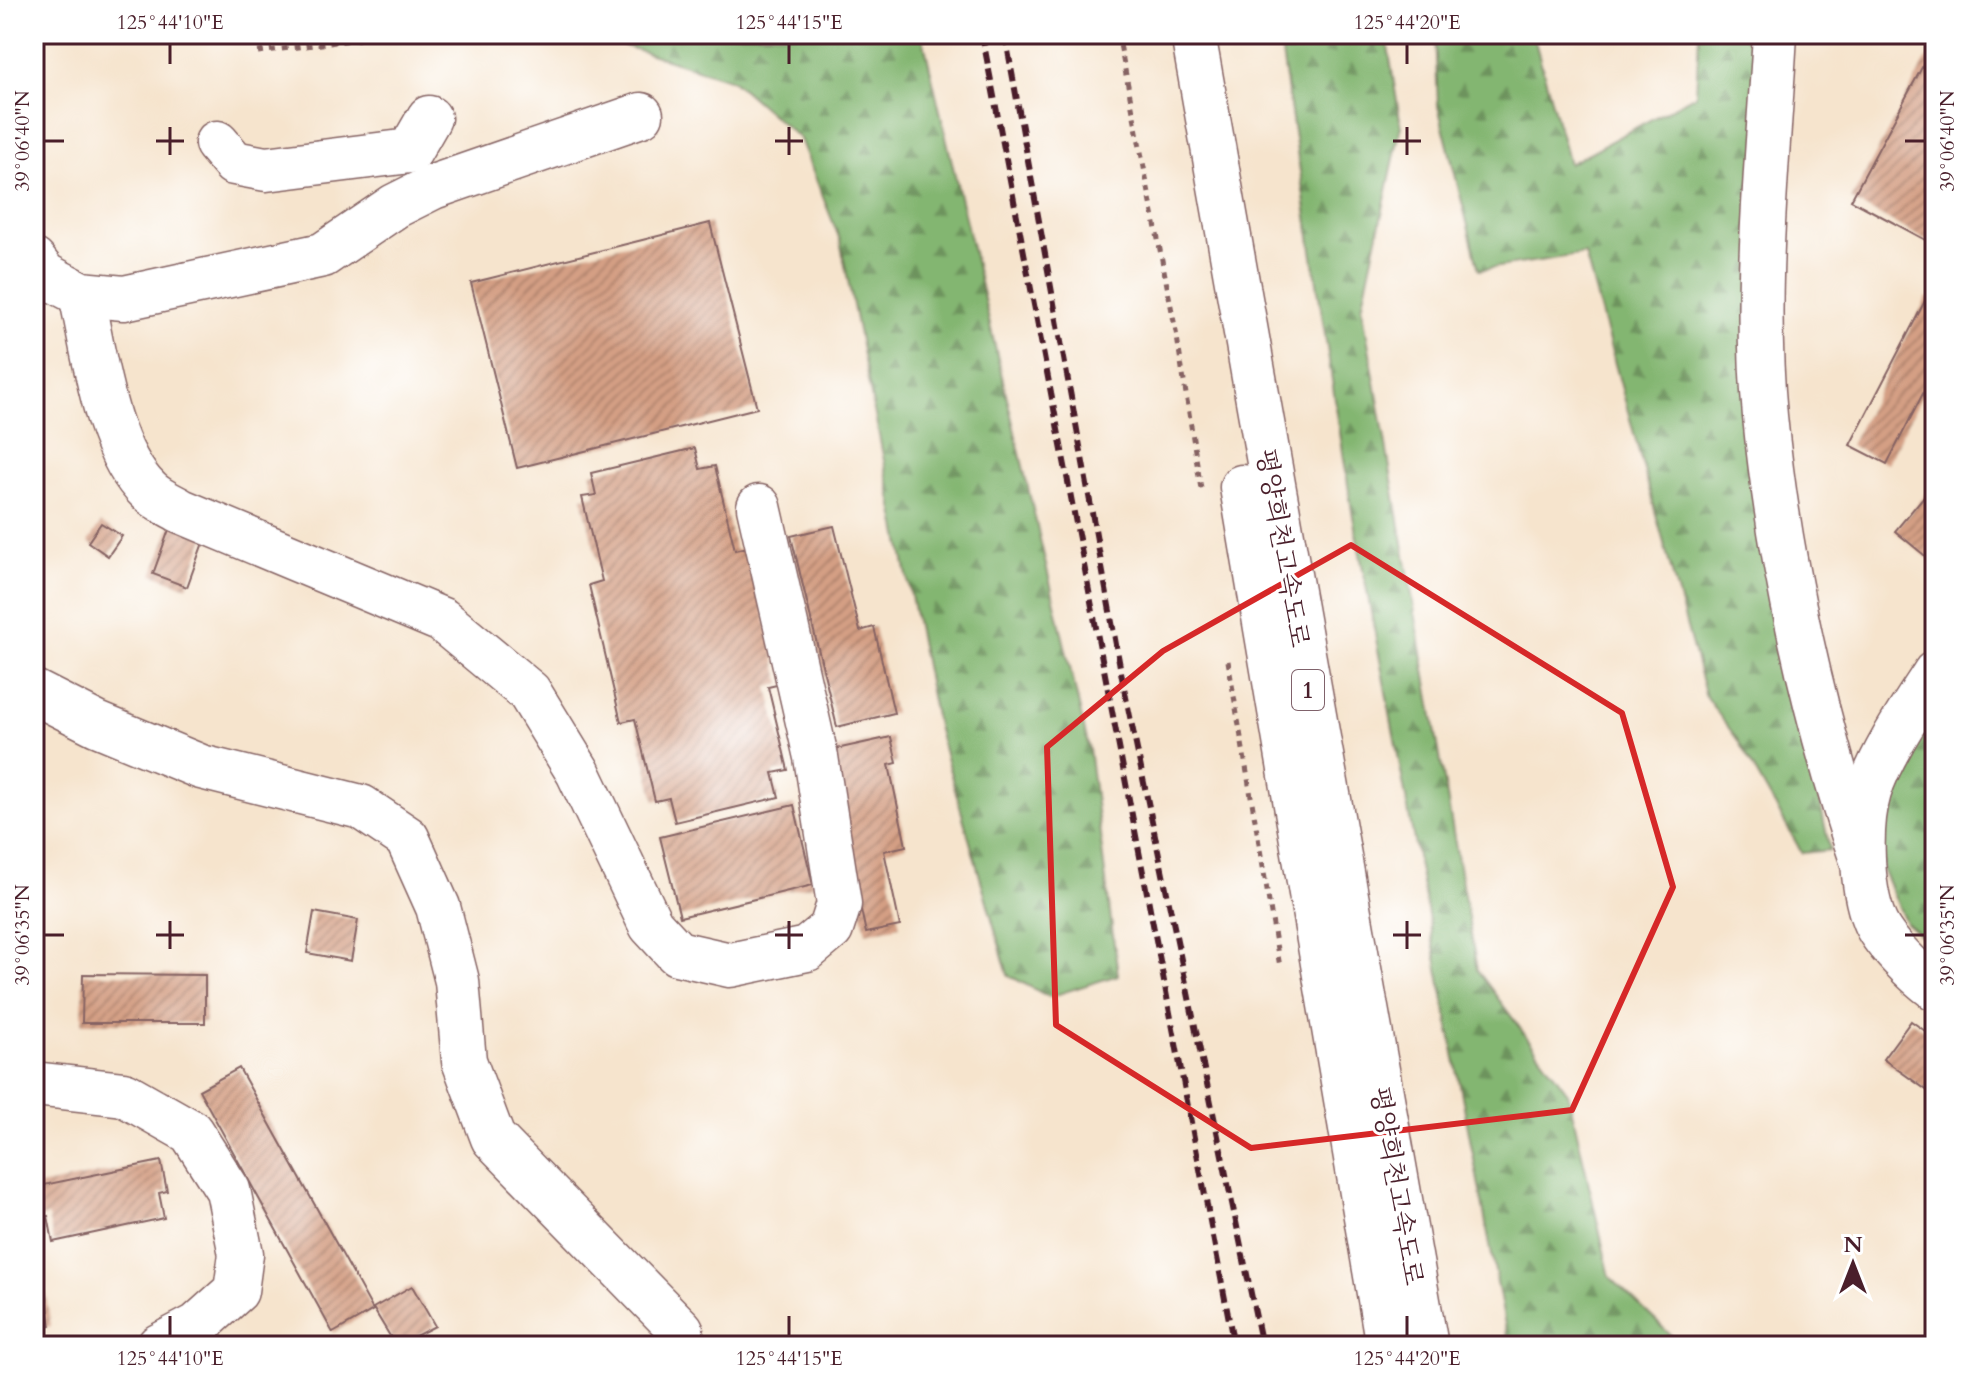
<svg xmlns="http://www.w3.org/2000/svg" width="1969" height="1380" font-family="Cardo,'Noto Serif KR',serif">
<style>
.forest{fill:url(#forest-firs);stroke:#666a4e;stroke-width:2}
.building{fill:url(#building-hatch)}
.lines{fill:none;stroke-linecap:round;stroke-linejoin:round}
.minor-casing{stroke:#866464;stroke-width:47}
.highway-casing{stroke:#866464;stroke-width:47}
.path{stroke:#866464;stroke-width:5;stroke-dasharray:6 6;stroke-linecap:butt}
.minor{stroke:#fff;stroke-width:44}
.highway{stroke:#fff;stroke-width:44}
.rail{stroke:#4a1f2b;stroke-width:6;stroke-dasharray:12 6;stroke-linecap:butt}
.marked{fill:none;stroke:#d62828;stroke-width:6;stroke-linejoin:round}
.ticks{fill:none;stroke:#4a1f2b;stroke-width:3}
.labels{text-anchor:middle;stroke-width:6;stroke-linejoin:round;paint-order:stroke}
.shield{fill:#fff;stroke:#80626b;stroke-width:2}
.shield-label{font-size:24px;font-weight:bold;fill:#4a1f2b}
.street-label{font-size:26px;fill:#4a1f2b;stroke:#fff}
.neatline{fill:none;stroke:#4a1f2b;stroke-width:3}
.ticks-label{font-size:20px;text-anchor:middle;fill:#4a1f2b}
</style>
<defs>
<pattern id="forest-firs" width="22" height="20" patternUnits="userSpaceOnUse" patternTransform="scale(2)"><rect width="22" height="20" fill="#83b671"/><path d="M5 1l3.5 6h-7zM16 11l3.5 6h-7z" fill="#6d935d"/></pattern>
<pattern id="building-hatch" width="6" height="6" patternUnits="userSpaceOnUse" patternTransform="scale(2)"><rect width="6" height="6" fill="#d49f84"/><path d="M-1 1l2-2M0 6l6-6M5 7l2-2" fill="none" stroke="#ae816c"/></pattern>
</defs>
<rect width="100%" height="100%" fill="#fff"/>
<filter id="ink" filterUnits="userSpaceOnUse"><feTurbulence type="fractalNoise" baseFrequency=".0125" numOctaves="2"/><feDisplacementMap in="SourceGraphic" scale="16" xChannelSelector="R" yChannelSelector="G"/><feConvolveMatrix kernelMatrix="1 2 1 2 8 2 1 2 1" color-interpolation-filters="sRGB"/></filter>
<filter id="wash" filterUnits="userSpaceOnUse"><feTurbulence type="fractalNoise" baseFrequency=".006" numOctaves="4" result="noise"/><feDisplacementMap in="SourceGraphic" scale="32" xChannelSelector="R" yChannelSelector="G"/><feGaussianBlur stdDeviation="1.8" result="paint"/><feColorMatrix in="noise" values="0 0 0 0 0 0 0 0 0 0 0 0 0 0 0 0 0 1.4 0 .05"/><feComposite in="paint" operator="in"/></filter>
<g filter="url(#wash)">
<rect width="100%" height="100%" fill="#f6e4cd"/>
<g class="forest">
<path d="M613,34h309l167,715 29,226 -69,22 -41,-22 -71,-249 -97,-486 -40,-101 -68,-59 -113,-36z"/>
<path d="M1279,34h107l15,92 -39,181 115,663 91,123 42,184 72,69h-173l-157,-835z"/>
<path d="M1435,34h98l36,130 127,-69 3,-61h61l14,552 56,264 -28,3 -65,-114 -31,-42 -121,-443 -106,16 -41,-164z"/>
<path d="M1935,705v243l-29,-25 -23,-52v-54l19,-53z"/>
</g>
<g id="blocks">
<g class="building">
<path d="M1935,43v202l-84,-45z"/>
<path d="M710,223l47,185 -240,60 -46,-185z"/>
<path d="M1927,297l8,4v69l-48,94 -37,-19z"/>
<path d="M695,448l5,21 15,-3 20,84 13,-3 33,137 -13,3 20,83 -15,3 6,24 -104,25 -6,-24 -14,3 -20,-82 -14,3 -32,-137 13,-4 -20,-84 14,-2 -5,-22z"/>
<path d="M1935,483v81l-40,-33z"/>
<path d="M101,523l21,13 -14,20 -20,-14z"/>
<path d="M171,524l34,13 -18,50 -34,-13z"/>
<path d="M834,526l26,105 14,-4 20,86 -57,14 -46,-191z"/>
<path d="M891,737l6,26 -8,2 17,81 -22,5 16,75 -34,7 -39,-182z"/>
<path d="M794,805l19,80 -133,32 -20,-80z"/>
<path d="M314,912l44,8 -7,41 -44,-8z"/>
<path d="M83,974l122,1v48h-123z"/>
<path d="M1911,1021l24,17v58l-52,-37z"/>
<path d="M239,1068l134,242 -40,23 -134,-243z"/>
<path d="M161,1161l6,30 -8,2 5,25 -111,24 -5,-26 -12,2 -2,-31z"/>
<path d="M412,1286l23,40 -39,20 -23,-38z"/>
<path d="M45,1291l6,35 -17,3v-36z"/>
</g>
</g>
</g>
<g filter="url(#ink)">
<use href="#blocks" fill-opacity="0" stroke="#866464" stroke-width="2"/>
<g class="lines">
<defs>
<g id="minor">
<path d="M1775,34c-7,126 -22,255 -10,382 14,145 50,306 97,444"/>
<path d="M217,143l17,20 32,6 144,-18 19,-33"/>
<path d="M34,261l11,14 36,19 43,4 199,-43 72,-49 38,-19 208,-72"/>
<path d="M81,294c13,57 24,156 68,197 8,8 22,14 32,20l261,109 87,72 49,80 73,153 26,28 53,12 77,-16 24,-20 8,-25 -23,-147 -57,-250"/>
<path d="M1935,673c-21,33 -55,82 -66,119 -10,34 -8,95 5,128 8,21 43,55 61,68"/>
<path d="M34,692l63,32 104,43 160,40 46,31 31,69 19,74 7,80 29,77 188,192v16"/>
<path d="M34,1084l90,10 67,38 37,58 13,64 -5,37 -39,35 -38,20"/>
</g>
<g id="highway">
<path d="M1193,34l233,1312"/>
<path d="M1242,487l146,859"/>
</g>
</defs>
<use href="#minor" class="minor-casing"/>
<use href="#highway" class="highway-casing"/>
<g class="path">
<path d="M1118,34l59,303 24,152"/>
<path d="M258,52l102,-13"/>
<path d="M1228,661l52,306"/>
</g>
<use href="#minor" class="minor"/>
<use href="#highway" class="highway"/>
<g class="rail">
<path d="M982,34l252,1312"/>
<path d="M1005,34l118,649 139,663"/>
</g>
</g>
</g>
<path class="marked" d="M1351,545l271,168 51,174 -101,223 -321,38 -195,-123 -9,-278 116,-96z"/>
<path class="ticks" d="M170,44v20M789,44v20M1407,44v20M170,127v28M789,127v28M1407,127v28M44,141h20M156,141h28M775,141h28M1393,141h28M1905,141h20M170,921v28M789,921v28M1407,921v28M44,935h20M156,935h28M775,935h28M1393,935h28M1905,935h20M170,1316v20M789,1316v20M1407,1316v20"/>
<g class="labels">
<rect class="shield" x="1292" y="670" width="32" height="40" rx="6"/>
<g class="shield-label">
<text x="1308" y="698">1</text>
</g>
<g class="street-label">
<text transform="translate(1283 548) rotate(80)" y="9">평양희천고속도로</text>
<text transform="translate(1397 1186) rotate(80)" y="9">평양희천고속도로</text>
</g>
</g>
<rect width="1969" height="1380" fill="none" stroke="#fff" stroke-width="88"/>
<g transform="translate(1853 1264)" stroke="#ffffff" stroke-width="6" paint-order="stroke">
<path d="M0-6L14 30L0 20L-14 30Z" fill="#4a1f2b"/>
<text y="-12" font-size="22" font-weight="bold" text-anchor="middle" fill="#4a1f2b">N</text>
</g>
<rect x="44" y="44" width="1881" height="1292" class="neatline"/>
<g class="ticks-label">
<text x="170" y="29">125°44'10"E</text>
<text x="789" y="29">125°44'15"E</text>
<text x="1407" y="29">125°44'20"E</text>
<text transform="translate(22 141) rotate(-90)" y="7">39°06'40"N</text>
<text transform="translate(1947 141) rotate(-90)" y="7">39°06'40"N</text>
<text transform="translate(22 935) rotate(-90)" y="7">39°06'35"N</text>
<text transform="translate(1947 935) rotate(-90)" y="7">39°06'35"N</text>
<text x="170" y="1365">125°44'10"E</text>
<text x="789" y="1365">125°44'15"E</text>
<text x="1407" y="1365">125°44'20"E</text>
</g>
</svg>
